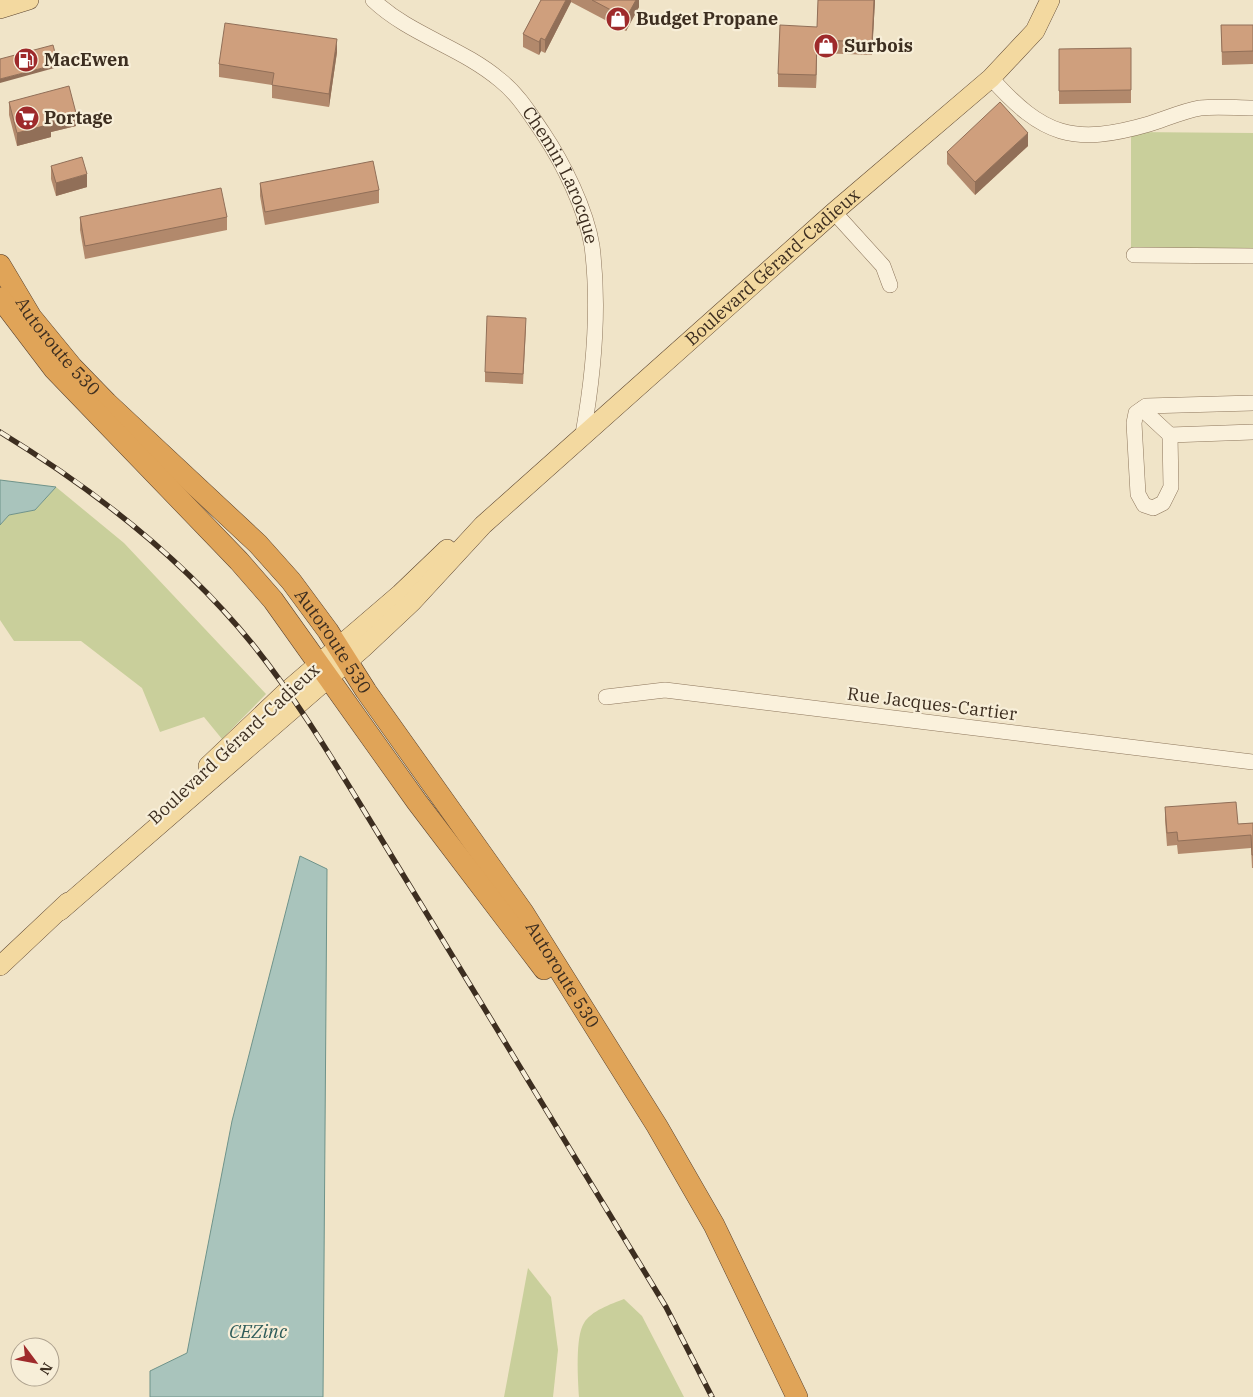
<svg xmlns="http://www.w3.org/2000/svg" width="1253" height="1397" font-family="'IBM Plex Serif',serif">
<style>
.green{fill:#c9cf9b}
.water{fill:#a9c4bc;stroke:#6f938a}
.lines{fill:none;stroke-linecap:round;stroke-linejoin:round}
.minor-casing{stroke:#8d765c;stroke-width:16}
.major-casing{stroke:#5b4430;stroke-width:20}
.highway-casing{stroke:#5b4430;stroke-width:22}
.minor{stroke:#faf1dc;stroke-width:15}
.major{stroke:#f3d9a0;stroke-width:19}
.highway{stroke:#e0a458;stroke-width:21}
.rail-casing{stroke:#3d2e20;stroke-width:5.5}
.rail{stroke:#f7eed8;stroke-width:4;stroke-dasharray:11;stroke-linecap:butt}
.wall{fill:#b2896c}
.shaded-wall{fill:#916f58}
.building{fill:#cf9f7d;stroke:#916f58}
.labels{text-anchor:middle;stroke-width:4.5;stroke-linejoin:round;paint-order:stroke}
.poi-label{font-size:18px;font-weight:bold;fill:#3d2e20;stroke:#f7eed8;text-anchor:start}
.street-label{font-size:18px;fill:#3d2e20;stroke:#f7eed8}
.water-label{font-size:19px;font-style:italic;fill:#2f5d5a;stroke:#f7eed8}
</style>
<rect width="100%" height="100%" fill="#f0e4c8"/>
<g class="green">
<path d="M1131,132l122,1v116l-122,-1z"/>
<path d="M56,487l68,56 142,151 -44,45 -18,-22 -44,15 -18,-44 -61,-47h-67l-14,-21v-95l9,-10 26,-5z"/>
<path d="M528,1268l23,29 7,53 -5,47h-49z"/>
<path d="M624,1299l18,17 42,81h-105c-1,-17 -4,-60 5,-74 7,-12 27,-19 40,-24z"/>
</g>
<g class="water">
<path d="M0,480l56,7 -21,23 -26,5 -9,10z"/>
<path d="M300,856l27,13 -4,528h-173v-26l37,-18 45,-232z"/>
</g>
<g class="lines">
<defs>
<g id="minor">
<path id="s1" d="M373,0c37,35 88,47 127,80 18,14 30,34 43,53 20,30 43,76 49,113 8,63 2,126 -9,188"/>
<path d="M991,78c52,58 82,68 158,46 16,-5 34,-13 51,-16 17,-2 36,0 53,0"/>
<path d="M834,212l49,54 7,19"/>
<path d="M1134,255l119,1"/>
<path d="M1253,403l-107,3 -10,7 -2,10 4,71 6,11 9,3 10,-5 8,-16 -1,-52 83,-3"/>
<path d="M1142,409l28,26"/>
<path d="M606,697l59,-7 588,72"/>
</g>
<g id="major">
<path d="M0,9l29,-9"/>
<path d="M208,766l79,-75 113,-97 47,-45"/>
<path id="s2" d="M60,911l303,-263 49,-46 71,-77 351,-313 157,-134 44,-47 15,-31"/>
<path d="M0,966l68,-64"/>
</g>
<g id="highway">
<path id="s3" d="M0,265l31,52 41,50 35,36 151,141 33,37 37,50 38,60 157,221 134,214 57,99 83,172"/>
<path d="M0,298l54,71 185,192 34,39 144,202 127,167"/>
</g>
</defs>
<use href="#minor" class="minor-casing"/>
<use href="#major" class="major-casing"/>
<use href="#highway" class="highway-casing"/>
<use href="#minor" class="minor"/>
<use href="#major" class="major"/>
<use href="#highway" class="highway"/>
<defs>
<path id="rail" d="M0,432c95,58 184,127 254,214 40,50 73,104 106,158l306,503 46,90"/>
</defs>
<use href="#rail" class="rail-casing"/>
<use href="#rail" class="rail"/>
</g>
<g class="wall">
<path d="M541,0h98v7l-13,24 -55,-29 -26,51 -4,-2 -2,4 -16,-8v-13z"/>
<path d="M818,0h57l-3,55 -55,-2 -1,35 -38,-1v-13l39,-47z"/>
<path d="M1221,25h32v39l-31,1z"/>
<path d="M1131,48v55l-72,1v-55z"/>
<path d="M337,52l-8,55 -57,-9v-13l-53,-8v-13z"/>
<path d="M9,102l67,24 -25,6v5l-34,9 -8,-31z"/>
<path d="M1028,146l-53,49 -28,-31v-12z"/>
<path d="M51,166l36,21 -31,9 -5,-17z"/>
<path d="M260,183l119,7v13l-114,22 -5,-29z"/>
<path d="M80,217h147v13l-142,29 -5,-29z"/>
<path d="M526,328l-3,56 -38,-2v-10z"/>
<path d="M1165,807l73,17 15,-1v45h-1l-1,-20 -73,6 -1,-9 -10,1 -2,-26z"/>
</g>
<g class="shaded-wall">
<path d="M566,0h5v2l-26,51v-13z"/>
<path d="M636,0h3v7l-13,24v-13z"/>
<path d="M874,0h1l-3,55v-13z"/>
<path d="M541,38v13l-2,4v-13z"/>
<path d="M337,39v13l-8,55v-13z"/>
<path d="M817,40v13l-1,35v-13z"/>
<path d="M58,64v3l-58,16v-4z"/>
<path d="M76,113v13l-25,6v5l-34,9v-13l33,-13z"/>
<path d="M1028,133v13l-53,49v-13z"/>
<path d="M87,174v13l-31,9v-13z"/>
</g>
<g class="building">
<path d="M541,0h25l-21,40 -4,-2 -2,4 -16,-8z"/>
<path d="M592,0h44l-10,18z"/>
<path d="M818,0h56l-2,42 -55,-2 -1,35 -38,-1 2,-49 37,2z"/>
<path d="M225,23l112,16 -8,55 -57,-9 2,-12 -55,-9z"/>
<path d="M1221,25h32v26l-31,1z"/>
<path d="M53,45l5,19 -58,15v-20z"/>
<path d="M1131,48v42l-72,1v-42z"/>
<path d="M69,86l7,27 -26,7 1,4 -34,9 -8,-31z"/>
<path d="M1000,102l28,31 -53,49 -28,-30z"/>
<path d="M82,157l5,17 -31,9 -5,-17z"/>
<path d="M373,161l6,29 -114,22 -5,-29z"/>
<path d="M221,188l6,29 -142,29 -5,-29z"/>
<path d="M487,316l39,2 -3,56 -38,-2z"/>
<path d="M1236,802l2,22 15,-1v32h-1l-1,-20 -73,6 -1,-9 -10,1 -2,-26z"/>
</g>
<defs>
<symbol id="shop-disc" viewBox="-11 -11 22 22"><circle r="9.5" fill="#9e2a2b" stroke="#f7eed8"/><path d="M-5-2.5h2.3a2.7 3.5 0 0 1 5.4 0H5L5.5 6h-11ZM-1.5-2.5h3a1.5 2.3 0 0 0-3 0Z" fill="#fff"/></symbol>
<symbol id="fuel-disc" viewBox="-11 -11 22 22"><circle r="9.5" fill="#9e2a2b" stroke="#f7eed8"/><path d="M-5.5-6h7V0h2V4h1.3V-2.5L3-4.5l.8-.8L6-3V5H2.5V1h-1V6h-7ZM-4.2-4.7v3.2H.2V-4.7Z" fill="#fff"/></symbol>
<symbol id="supermarket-disc" viewBox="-11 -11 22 22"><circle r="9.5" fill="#9e2a2b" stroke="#f7eed8"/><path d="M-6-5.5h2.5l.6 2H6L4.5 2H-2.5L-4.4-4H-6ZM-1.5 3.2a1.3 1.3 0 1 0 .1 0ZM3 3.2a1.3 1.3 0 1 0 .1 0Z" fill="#fff"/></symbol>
</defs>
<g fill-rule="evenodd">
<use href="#shop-disc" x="604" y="5" width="28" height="28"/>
<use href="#shop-disc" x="812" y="32" width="28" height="28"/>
<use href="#fuel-disc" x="12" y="46" width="28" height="28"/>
<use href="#supermarket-disc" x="13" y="104" width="28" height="28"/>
</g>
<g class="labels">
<g class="poi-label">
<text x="636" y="25">Budget Propane</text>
<text x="844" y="52">Surbois</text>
<text x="44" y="66">MacEwen</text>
<text x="44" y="124">Portage</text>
</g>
<g class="street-label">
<text dy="6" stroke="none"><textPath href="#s1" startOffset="265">Chemin Larocque</textPath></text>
<text dy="6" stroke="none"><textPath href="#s2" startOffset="961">Boulevard Gérard-Cadieux</textPath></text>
<text dy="6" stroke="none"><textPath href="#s3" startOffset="100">Autoroute 530</textPath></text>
<text dy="6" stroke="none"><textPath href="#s3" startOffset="505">Autoroute 530</textPath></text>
<text transform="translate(932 704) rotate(7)" y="6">Rue Jacques-Cartier</text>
<text transform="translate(234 744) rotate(-43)" y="6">Boulevard Gérard-Cadieux</text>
<text dy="6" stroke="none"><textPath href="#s3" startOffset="910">Autoroute 530</textPath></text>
</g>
<g class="water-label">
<text x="258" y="1338">CEZinc</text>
</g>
</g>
<g transform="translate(35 1362) rotate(122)"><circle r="24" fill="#f7eed8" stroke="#ada18e"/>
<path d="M0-4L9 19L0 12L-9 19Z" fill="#9e2a2b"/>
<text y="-8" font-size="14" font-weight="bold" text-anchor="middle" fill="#3d2e20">N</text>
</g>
</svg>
